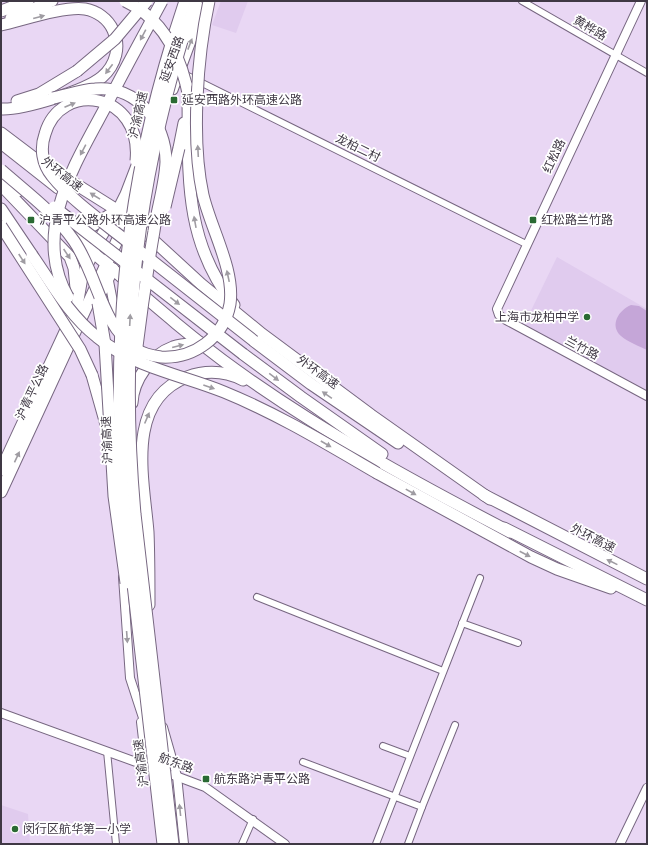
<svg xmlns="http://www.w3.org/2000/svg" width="648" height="845" font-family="'Open Sans','Noto Sans SC',sans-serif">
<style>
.built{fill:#e0cbee}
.garden{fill:#c5a6d8}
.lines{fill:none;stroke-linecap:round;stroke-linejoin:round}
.street-casing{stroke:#776781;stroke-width:8}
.secondary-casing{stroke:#776781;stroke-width:10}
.primary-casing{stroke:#776781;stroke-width:11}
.highway-casing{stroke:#776781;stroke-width:13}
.street{stroke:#fff;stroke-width:6}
.secondary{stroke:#fff;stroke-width:8}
.primary{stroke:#fff;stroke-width:9}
.highway{stroke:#fff;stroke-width:11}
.highway-bridge-casing{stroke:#776781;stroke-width:13;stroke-linecap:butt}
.highway-bridge{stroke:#fff;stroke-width:11}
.oneway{fill:#9f9ca2}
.poi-dot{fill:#2a6a33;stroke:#fff;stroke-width:1.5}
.labels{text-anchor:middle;stroke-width:3.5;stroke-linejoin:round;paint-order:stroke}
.street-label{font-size:12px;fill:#3f3844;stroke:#fff}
.poi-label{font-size:12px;fill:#3f3844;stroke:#fff;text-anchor:start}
</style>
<rect width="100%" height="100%" fill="#e9d7f4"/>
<g class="built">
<path d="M221,1h27l-12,32 -24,-8z"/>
<path d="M557,257l90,52v81l-123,-65z"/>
<path d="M1,805l27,9 2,30h-29z"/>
</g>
<path class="garden" d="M631,305l8,1 8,5v39c-8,-4 -19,-8 -26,-14 -12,-11 -2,-26 10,-31z"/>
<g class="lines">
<defs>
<g id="street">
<path d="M522,1l125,72"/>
<path d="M184,74l342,170"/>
<path d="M257,597l186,74"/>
<path d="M462,623l56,20"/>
<path d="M383,746l27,10"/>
<path d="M107,751l9,93"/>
<path d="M303,762l119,45 -14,37"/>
<path d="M422,807l33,-82"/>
<path d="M242,844l11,-25"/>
<path d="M376,844l104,-266"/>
</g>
<g id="secondary">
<path d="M641,1l-144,308 2,6 7,5 141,76"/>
<path d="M108,276l10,51"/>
<path d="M123,577l7,101 17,52"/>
<path d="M1,713l157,57"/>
<path d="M141,722l5,43"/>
<path d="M163,727l14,49 7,68"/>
<path d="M173,775l32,12 80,57"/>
<path d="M620,844l27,-56"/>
</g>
<g id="primary">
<path d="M173,90l31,-84"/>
<path d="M117,210l8,-16 15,-39"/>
</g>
<g id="highway">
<path d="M1,11l27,-10"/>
<path d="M11,18l41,-17"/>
<path d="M1,25c22,-5 63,-19 84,-16 12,2 23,10 28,21 8,16 3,35 -11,47 -17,14 -79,33 -101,32"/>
<path d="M173,38l12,-37"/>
<path d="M182,41l14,-40"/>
<path d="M186,84l2,9c1,79 -6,145 46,212"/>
<path d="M17,101l22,-7 38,-23"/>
<path d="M1,133l33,25 94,59 73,67 61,50 109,81 119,84"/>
<path d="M1,143l57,45"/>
<path d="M179,148l5,-25"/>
<path d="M1,178l17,13"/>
<path d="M1,185l69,72 4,11 2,20"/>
<path d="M1,209l31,46"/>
<path d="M70,233c55,46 108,95 166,137 86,62 180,113 274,162"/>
<path d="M77,236l57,-37"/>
<path d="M96,302l17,-33"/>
<path d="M254,341l57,43 87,59"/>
<path d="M243,354l58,43 81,57"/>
<path d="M92,375l15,53"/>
<path d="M132,403c1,-23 19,-48 41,-56 9,-3 18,-3 28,-4"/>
<path d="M1,470l76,-164 5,-29 14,-32 21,-35"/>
<path d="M377,473l154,84 26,12 54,19"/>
<path d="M1,492l127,-275"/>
<path d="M484,495l163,84"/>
<path d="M504,528l143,72"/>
<path d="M149,605c0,-24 0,-49 -1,-73 -4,-51 -24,-131 39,-155 19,-7 38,-6 56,3"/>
</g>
</defs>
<use href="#street" class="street-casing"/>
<use href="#secondary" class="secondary-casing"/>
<use href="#primary" class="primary-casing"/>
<use href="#highway" class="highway-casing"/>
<use href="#street" class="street"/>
<use href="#secondary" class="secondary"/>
<use href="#primary" class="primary"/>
<use href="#highway" class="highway"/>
<defs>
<g id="highway-bridge">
<path d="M125,1c35,16 52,47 61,83"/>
<path d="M77,71l38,-32 32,-38"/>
<path d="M53,98c14,-3 28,-8 42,-9 42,-4 71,34 71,73 -1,23 -9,47 -12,69 -7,41 -13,82 -18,123"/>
<path d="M136,161c7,-70 -76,-81 -91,-27 -5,14 -3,30 7,42 19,24 52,47 76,66 42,33 84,66 126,99"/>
<path d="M1,170c25,22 54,43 73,71 24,35 26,82 62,108 7,5 17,7 25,8 33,2 63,-20 69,-53 5,-34 -19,-75 -27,-109 -12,-55 -6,-138 6,-194"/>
<path d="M54,207l189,147"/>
<path d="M165,207l14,-59"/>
<path d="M1,226l79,123 12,26"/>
<path d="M32,255c20,29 37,60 65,82 36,30 85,38 127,55 54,22 103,52 153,81"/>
<path d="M68,297c-37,-65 7,-133 38,-191 18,-35 37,-70 56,-105"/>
<path d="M98,303l7,41 9,152 12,87"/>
<path d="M163,844l-38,-329c-15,-165 -1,-318 48,-477"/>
<path d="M173,844l-38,-330c-15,-166 -1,-313 47,-473"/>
</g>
</defs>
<use href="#highway-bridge" class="highway-bridge-casing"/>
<use href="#highway-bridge" class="highway-bridge"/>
</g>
<defs><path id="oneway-solid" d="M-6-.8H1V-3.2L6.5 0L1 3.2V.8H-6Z"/></defs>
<g class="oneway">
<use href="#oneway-solid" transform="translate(39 17) rotate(-15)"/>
<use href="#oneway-solid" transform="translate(143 35) rotate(118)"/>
<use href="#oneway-solid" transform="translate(190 44) rotate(-69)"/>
<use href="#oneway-solid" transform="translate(109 69) rotate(127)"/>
<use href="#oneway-solid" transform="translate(70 105) rotate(-23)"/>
<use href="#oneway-solid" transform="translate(83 150) rotate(118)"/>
<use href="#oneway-solid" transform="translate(198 151) rotate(-93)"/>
<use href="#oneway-solid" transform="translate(95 196) rotate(-148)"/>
<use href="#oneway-solid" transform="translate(195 222) rotate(-100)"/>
<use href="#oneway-solid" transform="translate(67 254) rotate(56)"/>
<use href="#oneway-solid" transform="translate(22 259) rotate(57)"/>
<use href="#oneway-solid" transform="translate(228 276) rotate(-102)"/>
<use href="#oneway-solid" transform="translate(175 301) rotate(38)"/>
<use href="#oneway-solid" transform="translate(130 320) rotate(-87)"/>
<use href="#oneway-solid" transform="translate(178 346) rotate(-14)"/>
<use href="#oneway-solid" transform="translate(274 377) rotate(37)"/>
<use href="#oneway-solid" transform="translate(209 387) rotate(19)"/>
<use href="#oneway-solid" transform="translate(327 395) rotate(-145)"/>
<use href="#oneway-solid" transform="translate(147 418) rotate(-67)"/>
<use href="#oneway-solid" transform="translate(326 444) rotate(30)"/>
<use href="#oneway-solid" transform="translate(17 457) rotate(-65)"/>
<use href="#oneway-solid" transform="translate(411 492) rotate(29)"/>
<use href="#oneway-solid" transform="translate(525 554) rotate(27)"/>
<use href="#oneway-solid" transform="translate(612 562) rotate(-154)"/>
<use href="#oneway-solid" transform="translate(127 637) rotate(86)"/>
<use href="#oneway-solid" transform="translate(180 810) rotate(-96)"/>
</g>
<g class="poi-dot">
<rect x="170" y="96" width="8" height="8" rx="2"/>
<rect x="27" y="216" width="8" height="8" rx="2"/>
<rect x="529" y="216" width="8" height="8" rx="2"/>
<circle cx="587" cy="317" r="4"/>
<rect x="202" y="775" width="8" height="8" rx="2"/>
<circle cx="15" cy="829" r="4"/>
</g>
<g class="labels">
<g class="street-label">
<text transform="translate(590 28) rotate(30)" y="4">黄桦路</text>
<text transform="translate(172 59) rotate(-70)" y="4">延安西路</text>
<text transform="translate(138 115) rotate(-77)" y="4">沪渝高速</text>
<text transform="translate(358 148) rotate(26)" y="4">龙柏二村</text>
<text transform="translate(554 156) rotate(-65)" y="4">红松路</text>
<text transform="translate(62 174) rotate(38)" y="4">外环高速</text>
<text transform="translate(582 348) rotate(28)" y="4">兰竹路</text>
<text transform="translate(318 372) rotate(36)" y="4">外环高速</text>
<text transform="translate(32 392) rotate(-65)" y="4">沪青平公路</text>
<text transform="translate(107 440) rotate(-92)" y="4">沪渝高速</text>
<text transform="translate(593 538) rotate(27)" y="4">外环高速</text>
<text transform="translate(141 763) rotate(-97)" y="4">沪渝高速</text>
<text transform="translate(176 763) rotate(20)" y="4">航东路</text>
</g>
<g class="poi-label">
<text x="182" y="104">延安西路外环高速公路</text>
<text x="39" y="224">沪青平公路外环高速公路</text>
<text x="541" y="224">红松路兰竹路</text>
<text x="579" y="321" text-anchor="end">上海市龙柏中学</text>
<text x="214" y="783">航东路沪青平公路</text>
<text x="23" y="833">闵行区航华第一小学</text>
</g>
</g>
<rect width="648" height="845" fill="none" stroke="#3f3844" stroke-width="4"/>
</svg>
